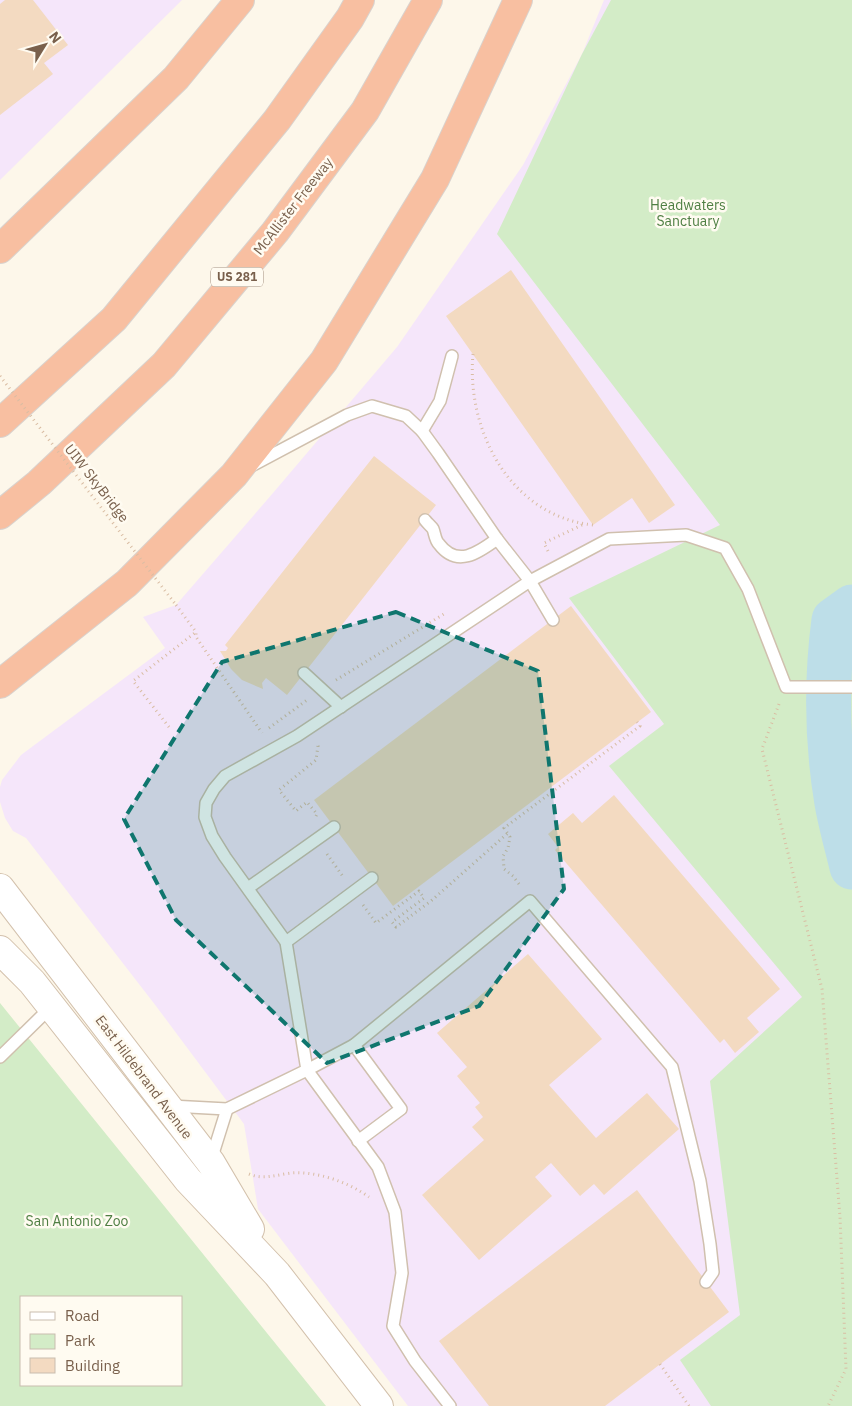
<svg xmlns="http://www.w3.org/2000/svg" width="852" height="1406" font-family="'IBM Plex Sans',sans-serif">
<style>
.education{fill:#f5e6fa}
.green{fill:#d3ecc7;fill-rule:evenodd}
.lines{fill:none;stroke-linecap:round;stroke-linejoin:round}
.river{stroke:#bddee8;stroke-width:45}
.building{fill:#f3dac1}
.lane-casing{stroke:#d0c0ae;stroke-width:14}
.secondary-casing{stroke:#d3c1ac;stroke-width:30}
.highway-casing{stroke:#d9d2cd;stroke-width:30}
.path{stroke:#d9bda3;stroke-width:3;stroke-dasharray:1 4;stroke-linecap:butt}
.lane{stroke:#fff;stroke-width:11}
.secondary{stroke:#fff;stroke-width:28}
.highway{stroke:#f8bfa1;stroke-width:28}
.path-bridge{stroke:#d9bda3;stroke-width:3;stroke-dasharray:1 4;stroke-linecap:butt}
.marked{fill:#0f766e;fill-opacity:0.2;stroke:#0f766e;stroke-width:4;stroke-dasharray:10 6;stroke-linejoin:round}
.labels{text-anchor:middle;stroke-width:5;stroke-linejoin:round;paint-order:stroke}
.shield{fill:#fffbf1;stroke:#a18e7e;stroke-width:1}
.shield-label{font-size:12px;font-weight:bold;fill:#79604c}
.park-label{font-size:14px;fill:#4f7f43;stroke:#fffbf1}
.street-label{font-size:14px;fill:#79604c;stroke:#fffbf1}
</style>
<rect width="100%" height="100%" fill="#fdf7ea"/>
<g class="education">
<path d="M0,0h182l-182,180z"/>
<path d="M604,0h248v1406h-444l-150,-197 -14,-85 -88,-118 -130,-168 -13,-7 -8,-13 -5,-16v-15l2,-7 19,-25 144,-107 -22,-31 33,-12 97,-112 124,-146 126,-182 59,-111z"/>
</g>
<g class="green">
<path d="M611,0h241v1406h-141l-31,-46 60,-45 -30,-234 92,-84 -193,-231 55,-42 -95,-126 151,-73 -223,-291 85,-180z"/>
<path d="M0,1003l326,403h-326zM21,1297h160v88h-160z"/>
</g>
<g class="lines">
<path class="river" d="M852,607l-18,13c-8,61 -7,123 3,183 4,22 10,43 15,64"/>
</g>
<g class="building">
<path d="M5,0h28l35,45 -24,18 9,11 -53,41v-111z"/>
<path d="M511,270l164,235 -26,18 -17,-25 -39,27 -147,-209z"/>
<path d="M374,456l62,49 -149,190 -21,-17 -4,5 1,6 -21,-9 -11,-11 -11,-18h6l2,-3 -3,-3z"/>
<path d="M571,606l80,106 -258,194 -79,-106z"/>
<path d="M614,795l166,194 -33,29 12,14 -24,21 -11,-14 -4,4 -165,-193 3,-3 -10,-13 25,-21 9,10z"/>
<path d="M528,954l74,85 -53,46 47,53 51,-45 32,36 -75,66 -10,-11 -14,12 -29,-33 -16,14 17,19 -73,64 -57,-65 62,-55 -12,-13 11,-10 -8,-10 5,-4 -23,-27 10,-9 -30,-34z"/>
<path d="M637,1190l92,122 -124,94h-116l-50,-65z"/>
</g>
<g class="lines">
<defs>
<g id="lane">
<path d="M422,431l18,-30 12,-45"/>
<path d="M251,466l96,-51 25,-9 34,10 16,15 16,22 59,86 33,42 23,39"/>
<path d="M425,520c2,3 6,6 8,9 2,5 2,11 6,15 18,24 39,9 58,-5"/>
<path d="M304,673l37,34"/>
<path d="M248,888l86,-61"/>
<path d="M286,942l86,-64"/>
<path d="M354,1045l47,64 -43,32"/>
<path d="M0,1057l51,-50"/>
<path d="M171,1106l56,3 80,-39 -21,-128 -61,-85 -13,-21 -7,-19 1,-14 8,-14 11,-13 72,-40 233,-155 79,-42 77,-4 39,13 23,41 38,98h66"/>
<path d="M211,1160l16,-51"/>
<path d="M450,1406l-35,-45 -22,-35 9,-53 -7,-61 -17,-45 -71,-97 47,-25 176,-144 142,166 28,114 10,63 3,28 -7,10"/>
</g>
<g id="secondary">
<path d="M0,888l211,275 39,66"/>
<path d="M0,950l32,32 156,198 89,94 102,132"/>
</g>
<g id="highway">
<path d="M0,249l176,-171 64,-78"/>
<path d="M0,423l114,-104 163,-199 73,-102 10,-18"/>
<path d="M0,515l39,-32 125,-118 111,-133 90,-121 63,-111"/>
<path d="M0,684l127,-101 107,-108 90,-114 111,-182 83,-179"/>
</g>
</defs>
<use href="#lane" class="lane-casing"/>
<use href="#secondary" class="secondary-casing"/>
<use href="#highway" class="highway-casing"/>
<g class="path">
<path d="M473,354c-7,76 37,162 120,171"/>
<path d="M548,551l-4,-8 40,-19"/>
<path d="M176,605l20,27v5l66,96"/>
<path d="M336,680l108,-66"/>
<path d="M779,704l-17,45 60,240 18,228 6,152 -18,37"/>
<path d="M169,727l-36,-46 63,-49"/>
<path d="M269,728l38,-28"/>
<path d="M316,816l1,-2 -10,-12 -11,9 -17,-21 37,-30 2,-14 -1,-2"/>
<path d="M327,854l17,24"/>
<path d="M519,884l-6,-8 -9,-7 -1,-13 5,-8 2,-11 -6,-9 136,-102 -3,-4"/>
<path d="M363,905l13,18 43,-32 5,7 -32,24 4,5 35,-26 77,-68"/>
<path d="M249,1174c14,6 27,1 42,-1 26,-2 57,9 78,24"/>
<path d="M660,1364l29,42"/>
</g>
<use href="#lane" class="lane"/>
<use href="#secondary" class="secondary"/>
<use href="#highway" class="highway"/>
<path class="path-bridge" d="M0,376l176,229"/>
</g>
<path class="marked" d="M396,612l142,59 26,218 -85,117 -152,57 -151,-143 -52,-101 98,-157z"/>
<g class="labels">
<rect class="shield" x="211" y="267.5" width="52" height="19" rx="4"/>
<g class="shield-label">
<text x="237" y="281">US 281</text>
</g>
<g class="park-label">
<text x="688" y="210">Headwaters<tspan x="688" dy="16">Sanctuary</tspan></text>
<text x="77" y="1226">San Antonio Zoo</text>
</g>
<g class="street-label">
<text transform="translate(293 206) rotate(-52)" y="5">McAllister Freeway</text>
<text transform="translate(97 483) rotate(52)" y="5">UIW SkyBridge</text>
<text transform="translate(144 1077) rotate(53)" y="5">East Hildebrand Avenue</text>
</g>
</g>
<rect x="20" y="1296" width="162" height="90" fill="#fffbf1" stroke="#c9bdaf"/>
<rect x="30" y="1312" width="25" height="8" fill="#ffffff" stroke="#c9bdaf"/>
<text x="65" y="1321" font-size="15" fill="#79604c">Road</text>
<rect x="30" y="1334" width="25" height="15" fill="#d3ecc7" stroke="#c9bdaf"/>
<text x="65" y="1346" font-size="15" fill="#79604c">Park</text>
<rect x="30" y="1358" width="25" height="15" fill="#f3dac1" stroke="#c9bdaf"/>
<text x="65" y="1371" font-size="15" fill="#79604c">Building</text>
<g transform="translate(45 45) rotate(53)" stroke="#fffbf1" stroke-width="4" paint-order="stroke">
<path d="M0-4L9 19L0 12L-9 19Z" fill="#79604c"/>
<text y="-8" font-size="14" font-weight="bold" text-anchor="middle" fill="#79604c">N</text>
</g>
</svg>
